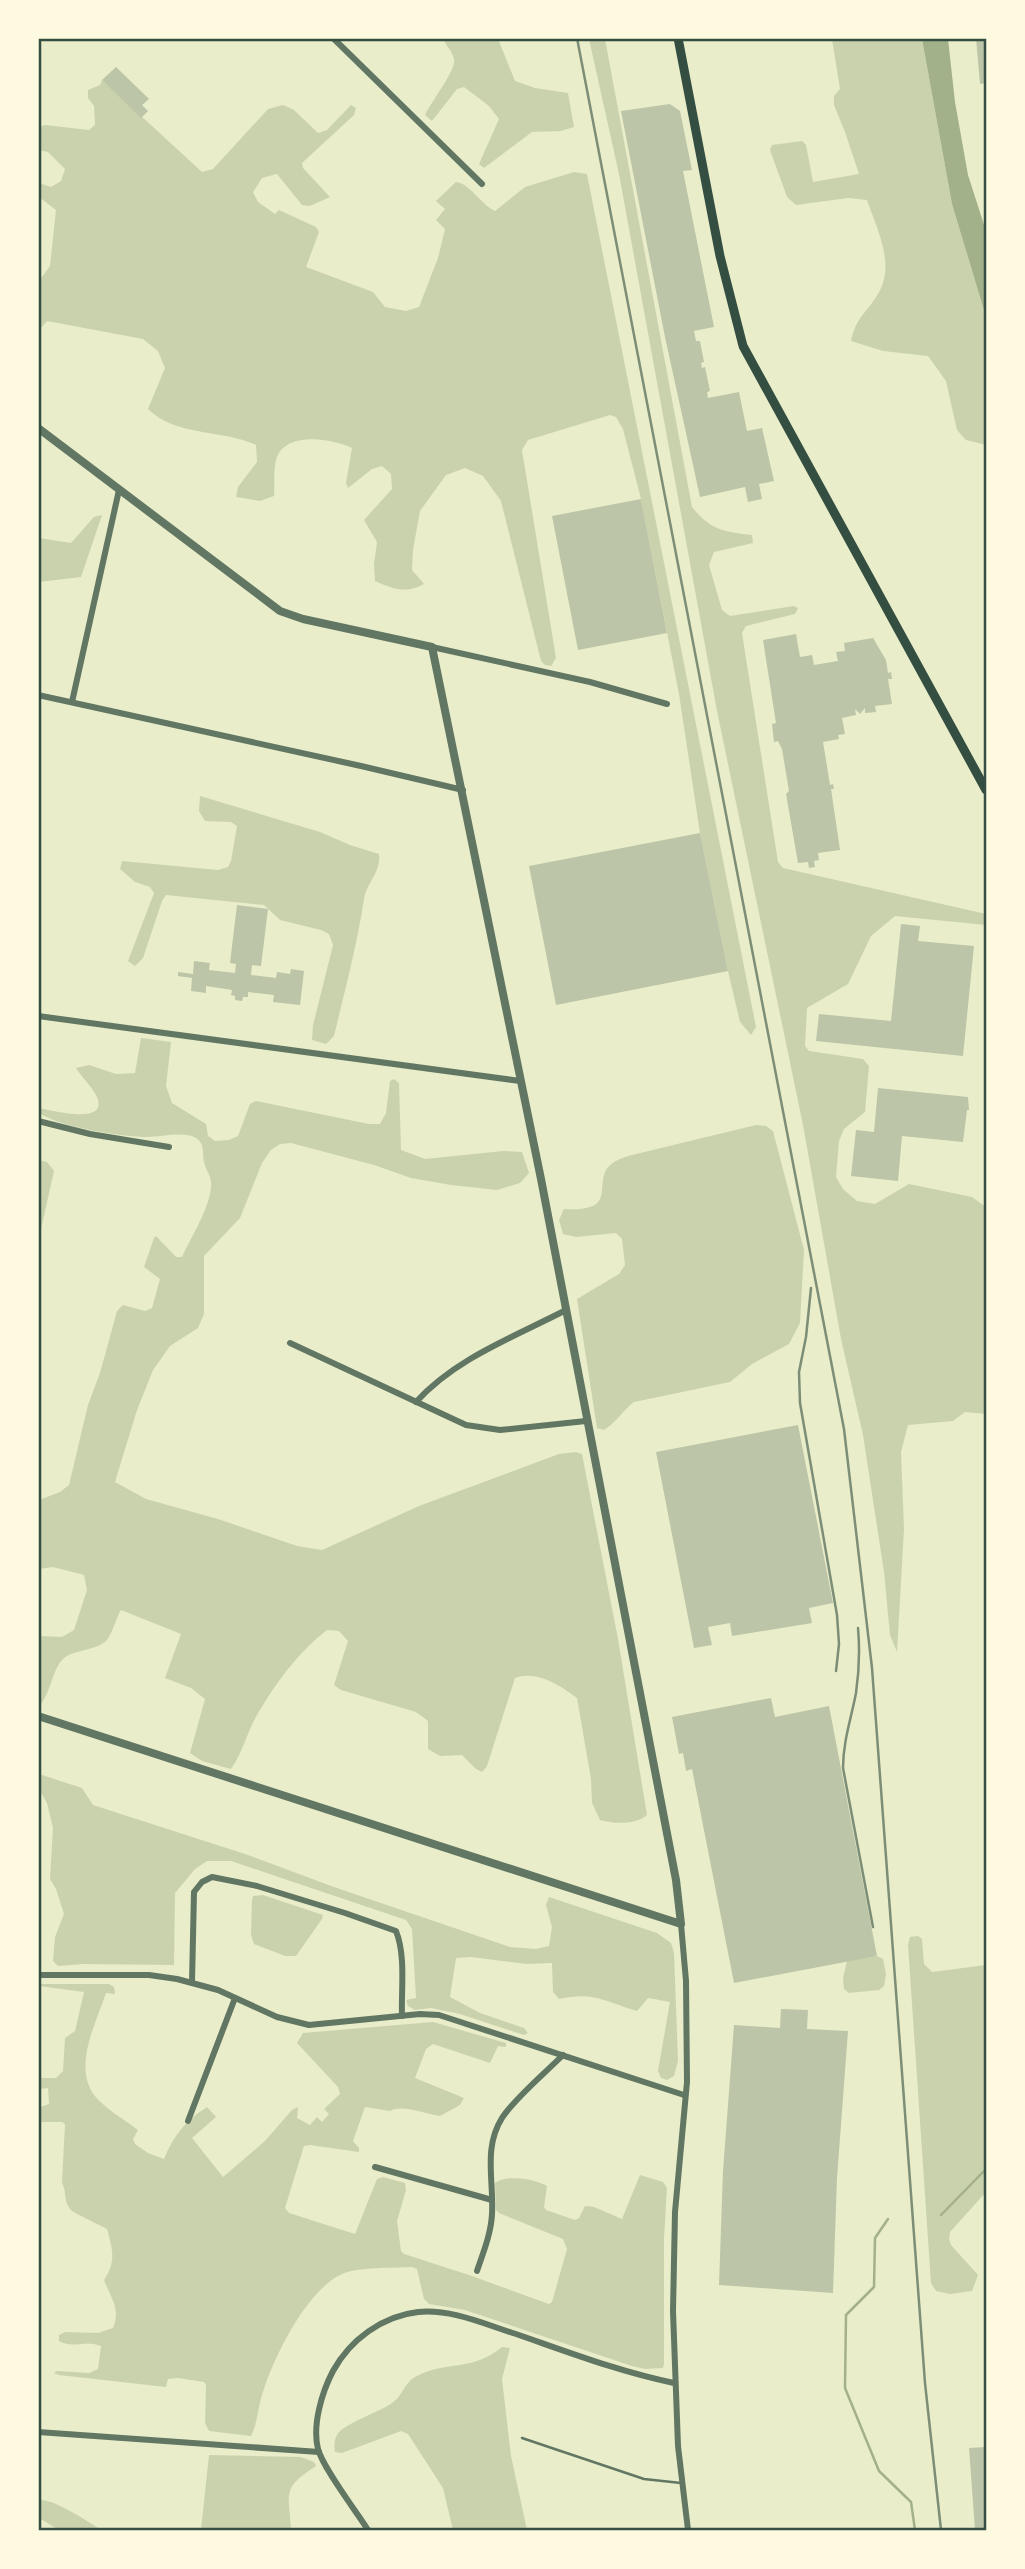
<svg xmlns="http://www.w3.org/2000/svg" width="1025" height="2569" font-family="Quicksand,sans-serif">
<style>
.green{fill:#cad2ad}
.water{fill:#a3b18a}
.lines{fill:none;stroke-linecap:round;stroke-linejoin:round}
.stream{stroke:#a3b18a;stroke-width:2.5}
.building{fill:#bcc5a7}
.service{stroke:#617663;stroke-width:2.5}
.minor{stroke:#617663;stroke-width:6}
.tertiary{stroke:#617663;stroke-width:8}
.secondary{stroke:#344e41;stroke-width:9}
.rail{stroke:#7c8e77;stroke-width:2.5}
.neatline{fill:none;stroke:#344e41;stroke-width:2.5}
</style>
<rect width="100%" height="100%" fill="#e9edc9"/>
<g class="green">
<path d="M443,39h55l17,42 20,7 33,5 6,34 -13,4 -29,1 -48,36 -5,-4 20,-45 -10,-13 -25,-19 -7,2 -25,32 -7,-6c6,-13 32,-46 29,-56 -1,-6 -8,-14 -11,-20z"/>
<path d="M589,39h16l87,468c18,23 33,25 60,28l1,8 -39,9 -5,13 13,45 8,6 64,-10 4,2 -3,6 -49,12 -4,7 36,229 5,6 203,46v11l-91,-9 -24,20 -23,48 -41,24 -2,38 4,5 54,8 6,7 -4,46 -21,17 -5,12 -3,36 7,12 14,12 18,3 34,-20 63,13 14,10v207l-21,-2 -12,9 -45,4 -7,27 3,77 -7,123 -7,-17 -6,-63 -21,-137 -22,-96 -38,-214 -86,-414 -98,-537z"/>
<path d="M832,39h90l30,165 34,113v128l-20,-5 -9,-10 -11,-49 -18,-25 -45,-5 -32,-10c5,-24 15,-27 27,-47 18,-30 -1,-64 -11,-94l-19,-2 -52,7 -9,-8 -17,-47 2,-5 30,-4 4,4 7,37 46,-8 -14,-42 -11,-27v-9l6,-7z"/>
<path d="M102,80l100,92 11,-3 55,-60 15,-4 11,5 24,23 9,-3 24,-25 5,3 -2,7 -52,48 1,5 27,29 -20,9 -8,-1 -25,-31 -15,4 -9,14 5,10 17,12 4,-4 37,17 3,5 -13,35 67,25 12,15 21,4 13,-4 19,-49 7,-29 -9,-9 9,-11 -9,-8 20,-19c15,2 24,22 39,29l30,-24 49,-15 13,2 169,853 -5,8 -11,-13 -12,-51 -28,-138 -21,-139 -38,-195 -18,-70 -7,-12 -6,-2 -82,25 -6,10 34,208 -5,8 -6,-1 -4,-4 -40,-160 -18,-25 -18,-8 -19,7 -26,36 -7,39 -1,20 12,14c-18,10 -31,5 -49,-3l-1,-17 3,-22 -13,-22 28,-31 -1,-15 -9,-8 -10,3 -24,19 -2,-5 6,-35c-20,-9 -64,-17 -75,9 -4,10 -2,28 -3,39l-14,5 -24,-4 2,-10 19,-25 -1,-17c-34,-16 -80,-8 -108,-36l17,-41 -7,-17 -15,-12 -96,-18 -8,9v-53l2,1 9,-12 6,-56 -17,-13v-14l12,4 10,-6 4,-12 -17,-17 -9,-2v-23l6,-2 44,5 6,-5 -1,-19 -6,-8v-8l12,-5z"/>
<path d="M102,515l-21,62 -42,5v-44l32,5 23,-26z"/>
<path d="M200,796l120,36 30,13 29,9c2,19 -12,27 -15,45 -7,46 -19,91 -30,137l-8,8 -14,-4 1,-15 20,-80 -4,-11 -8,-4 -41,-10 -16,-15 -98,-10 -4,6 -19,57 -8,8 -7,-5 26,-68 -4,-6 -15,-5 -15,-13 2,-8 96,9 10,-3 3,-6 6,-35 -6,-4 -26,-1 -6,-10z"/>
<path d="M141,1038l30,4 -5,44 6,17 34,21 2,12 7,5 14,-1 9,-4 12,-32 6,-3 113,23h11l6,-11 4,-32 4,-2 5,4 2,67 24,9 78,-8 19,1 7,21 -9,10 -23,7 -46,-5 -40,-7 -37,-13 -83,-22 -11,1 -9,6 -9,13 -22,55 -36,38v58l-6,14 -28,18 -17,24 -16,40 -22,72 31,17 72,20 79,27 25,4 97,-44 140,-52 17,-2 6,2 36,185 29,176c-12,10 -32,9 -47,5l-8,-17 -1,-24 -14,-81c-18,-13 -40,-28 -62,-20l-28,88 -5,6 -6,-3 -14,-14 -22,1 -12,-7v-28l-12,-9 -75,-22 -7,-5 14,-44 -9,-10 -12,-1c-29,22 -52,54 -70,85 -10,17 -14,37 -26,54l-29,-8 -12,-8 15,-54 -14,-11 -26,-10 16,-44 -60,-24c-5,8 -8,22 -14,30 -13,13 -39,8 -48,24 -8,13 -8,26 -18,40h-2v-68l23,1 12,-7 13,-40 -3,-15 -31,-8 -14,2v-69l21,-8 9,-7 19,-80 12,-32 17,-62 6,-6 22,6 7,-3 8,-29 -16,-12 10,-29 2,-2 20,21h6c9,-20 31,-54 29,-75 0,-7 -6,-13 -7,-20 -2,-10 1,-18 -8,-24 -12,-7 -35,-1 -48,-1 -27,0 -88,-10 -109,-24v-5c11,2 73,19 57,-13 -5,-9 -14,-18 -20,-27l13,-3 27,9 19,-1z"/>
<path d="M756,1125l10,1 7,5 31,119 -4,73 -11,21 -37,20 -22,18 -96,20c-12,9 -17,20 -30,28l-7,-2 -20,-129 42,-25 6,-9 -3,-26 -6,-6 -40,4 -13,-3 -4,-14 5,-11c7,0 15,1 22,-1 22,-4 13,-21 19,-36 4,-9 14,-13 23,-16z"/>
<path d="M39,1160l8,2 7,9 -15,67z"/>
<path d="M39,1774l43,14 11,17 152,49 89,33 176,60 26,2 13,-3 3,-19 -6,-22 3,-8 108,36 14,10 3,10 4,108 -4,15 -7,4 -6,-2 -3,-7 12,-69 -22,-4 -11,13c-31,-9 -44,-20 -78,-12l-6,-7 -1,-29 -25,1 -56,-7 -15,1 -6,39 30,16 44,15 4,5 -4,2 -64,-21 -29,-6 -16,2 -7,-4 -2,-6 10,-2 -4,-69 -6,-9 -175,-59h-24l-12,8 -20,24 -1,72 -91,-1 -25,2 -5,-5 2,-24 9,-23 -8,-25 -6,-10 3,-51 -6,-25 -8,-14z"/>
<path d="M263,1895l60,20 -1,4 -26,37h-11l-31,-12 -3,-9 1,-35 1,-4z"/>
<path d="M918,1936l4,3 2,25 8,8 54,-7v227l-36,40 -1,7 2,6 27,30 -6,16 -22,3 -14,-3 -5,-8 -23,-338 2,-8z"/>
<path d="M877,1956l6,3 3,15 -2,12 -5,4 -30,3 -5,-4 -1,-11 4,-17z"/>
<path d="M39,1984h70l5,3 1,7 -9,-1c-10,30 -33,73 -12,102 11,14 30,24 44,35l-5,9 2,5 13,9 16,6c9,-22 21,-38 43,-52l9,10 -24,21 31,39 42,-36 27,-31 6,-3 -1,11 13,7 7,-8 5,5 7,-8 -5,-5 16,-15 -2,-7 -41,-44 6,-10 130,-11 73,21v4l-8,-1 -8,17 -57,-19 -7,5 -11,29 49,20 -4,7 -20,11c-15,-2 -37,-12 -50,-5l-25,-4 -12,34 6,7v4l-49,-7 -6,1 -19,62 4,5 66,21 22,-55 6,-2 22,6 1,7 -9,31 4,30 3,3 65,21 80,29 3,-2 15,-53 -4,-10 -64,-26 -3,-3 -1,-27c12,-9 40,-4 52,3l-3,21 2,3 29,10 4,-2 6,-12 9,1 28,12 18,-44 23,7 4,6 -3,50v126l-1,4 -18,1 -13,-3 -167,-56 -36,-6 -5,-5 -7,-30 -5,-2c-18,1 -55,0 -70,7 -35,16 -67,81 -78,115 -6,15 -6,34 -13,47l-42,-5 -4,-8 1,-38 -2,-3 -26,-4 -10,1 -2,8 -107,-12 -5,-2 3,-2 32,2 9,-4 3,-23c-14,-6 -29,3 -42,-5v-6l6,-3 33,1 15,-5c8,-20 -2,-29 -9,-48 12,-18 9,-30 3,-51 -7,-4 -33,-16 -36,-19 -8,-8 -4,-19 -9,-27l3,-59 -3,-2h-23l-1,-14 11,-4 -1,-16 -9,1v-11h17l7,-7 2,-33 10,-7 9,-39 -45,-6z"/>
<path d="M502,2347l8,1 -8,31 9,77 16,74h-74l-10,-42 -35,-54 -7,-3 -59,22 -7,-1c-1,-7 -1,-14 4,-20 10,-10 40,-20 53,-29 11,-7 12,-21 25,-27 31,-16 55,-4 85,-29z"/>
<path d="M209,2455l92,2 13,5 2,4c-35,23 -27,26 -25,64h-90z"/>
<path d="M39,2500c17,-1 48,22 63,30h-43l-20,-12z"/>
</g>
<path class="water" d="M922,39h26l7,63 13,73 18,56v86l-34,-113z"/>
<g class="lines">
<g class="stream">
<path d="M941,2215l45,-46"/>
<path d="M888,2219l-13,19 -1,49 -28,28 -1,73 34,83 32,31 4,28"/>
</g>
</g>
<g class="building">
<path d="M976,38h10v45l-6,1z"/>
<path d="M116,67l33,32 -7,6 6,6 -7,7 -39,-38z"/>
<path d="M670,104l10,7 12,59 -9,1 31,156 -20,4 2,10h4l4,21 -3,1 1,5 3,-1 5,24 -3,1 1,6 31,-6 8,39 15,-3 12,53 -15,3 3,15 -14,3 -3,-15 -45,10 -35,-160 -44,-226z"/>
<path d="M641,499l26,134 -89,17 -26,-134z"/>
<path d="M796,634l4,23 12,-2 2,10 24,-4 -2,-9 9,-1 -1,-8 29,-5 13,22 2,13 3,-1 1,7h-4l4,25 -17,2 1,6 -11,1v-5l-5,6 -5,-5 1,6 -14,3 3,16 -7,1 1,4 -16,3 7,43 3,-1 1,5h-3l9,61 -22,3 1,7 -5,1 1,6 -6,1 -1,-6 -10,1 -12,-69 3,-3 -7,-42 -4,-8 -4,1 -2,-18 4,-1 -13,-83z"/>
<path d="M700,833l28,138 -172,34 -27,-139z"/>
<path d="M237,905l31,4 -7,57 -9,-1 -1,10 25,3 1,-6 13,2 1,-5 13,2 -4,34 -27,-3 1,-7 -26,-3v5h-5l-1,4 -7,-1v-4l-4,-1 1,-5 -26,-4v7l-15,-2 1,-13 -14,-2v-4l15,2 1,-13 16,2 -1,7 26,3 1,-9 -6,-1z"/>
<path d="M901,924l19,2 -2,15 56,5 -11,110 -147,-15 3,-27 72,7z"/>
<path d="M878,1088l90,9 1,13h-2l-4,32 -61,-6 -4,45 -47,-5 5,-46 18,2z"/>
<path d="M798,1425l35,178 -24,5 3,15 -80,13 -2,-13 -22,4 4,18 -18,3 -38,-196z"/>
<path d="M771,1698l4,19 54,-11 48,250 -143,27 -42,-214 -6,2 -3,-18 -4,1 -7,-37z"/>
<path d="M781,2009l27,1 -1,19 41,2 -11,147 -4,115 -114,-8 4,-114 11,-146 46,3z"/>
<path d="M986,2447v83h-11l-6,-82z"/>
</g>
<g class="lines">
<path class="service" d="M522,2438l122,41 37,4"/>
<g class="minor">
<path d="M333,38l149,146"/>
<path d="M432,647l158,35 77,22"/>
<path d="M38,695l323,71 102,24"/>
<path d="M72,702l47,-212"/>
<path d="M38,1016l482,65"/>
<path d="M38,1121l52,13 79,13"/>
<path d="M290,1343l176,82 34,5 86,-9"/>
<path d="M416,1402c40,-44 98,-65 150,-92"/>
<path d="M681,1924l5,57 1,101 -12,130 -2,99 5,135 10,84"/>
<path d="M38,1975h111l28,4 41,11 59,27 32,8 111,-11 19,1 245,80"/>
<path d="M192,1982l2,-90 8,-10 10,-5 45,9 88,27 51,18c10,25 5,59 6,85"/>
<path d="M188,2121l47,-123"/>
<path d="M375,2167l117,33"/>
<path d="M477,2271c6,-18 14,-37 15,-57 2,-33 -9,-66 10,-96 12,-19 44,-46 61,-63"/>
<path d="M38,2432l281,20"/>
<path d="M368,2530c-12,-19 -45,-62 -50,-81 -6,-24 4,-57 15,-78 17,-31 49,-55 85,-59 34,-3 66,12 98,22 52,18 104,38 158,49"/>
</g>
<path class="tertiary" d="M38,428l242,183 23,8 129,28 109,532 135,701 5,44 -643,-208"/>
<path class="secondary" d="M678,38l42,218 23,90 243,444"/>
<g class="rail">
<path d="M577,38l267,1391 28,239 53,715 16,147"/>
<path d="M811,1288l-5,49 -7,35 1,31 37,212 2,29 -3,27"/>
<path d="M858,1628c2,22 1,44 -2,65 -5,26 -13,49 -13,75l30,159"/>
</g>
</g>
<rect width="1025" height="2569" fill="none" stroke="#fefae0" stroke-width="80"/>
<rect x="40" y="40" width="945" height="2489" class="neatline"/>
</svg>
